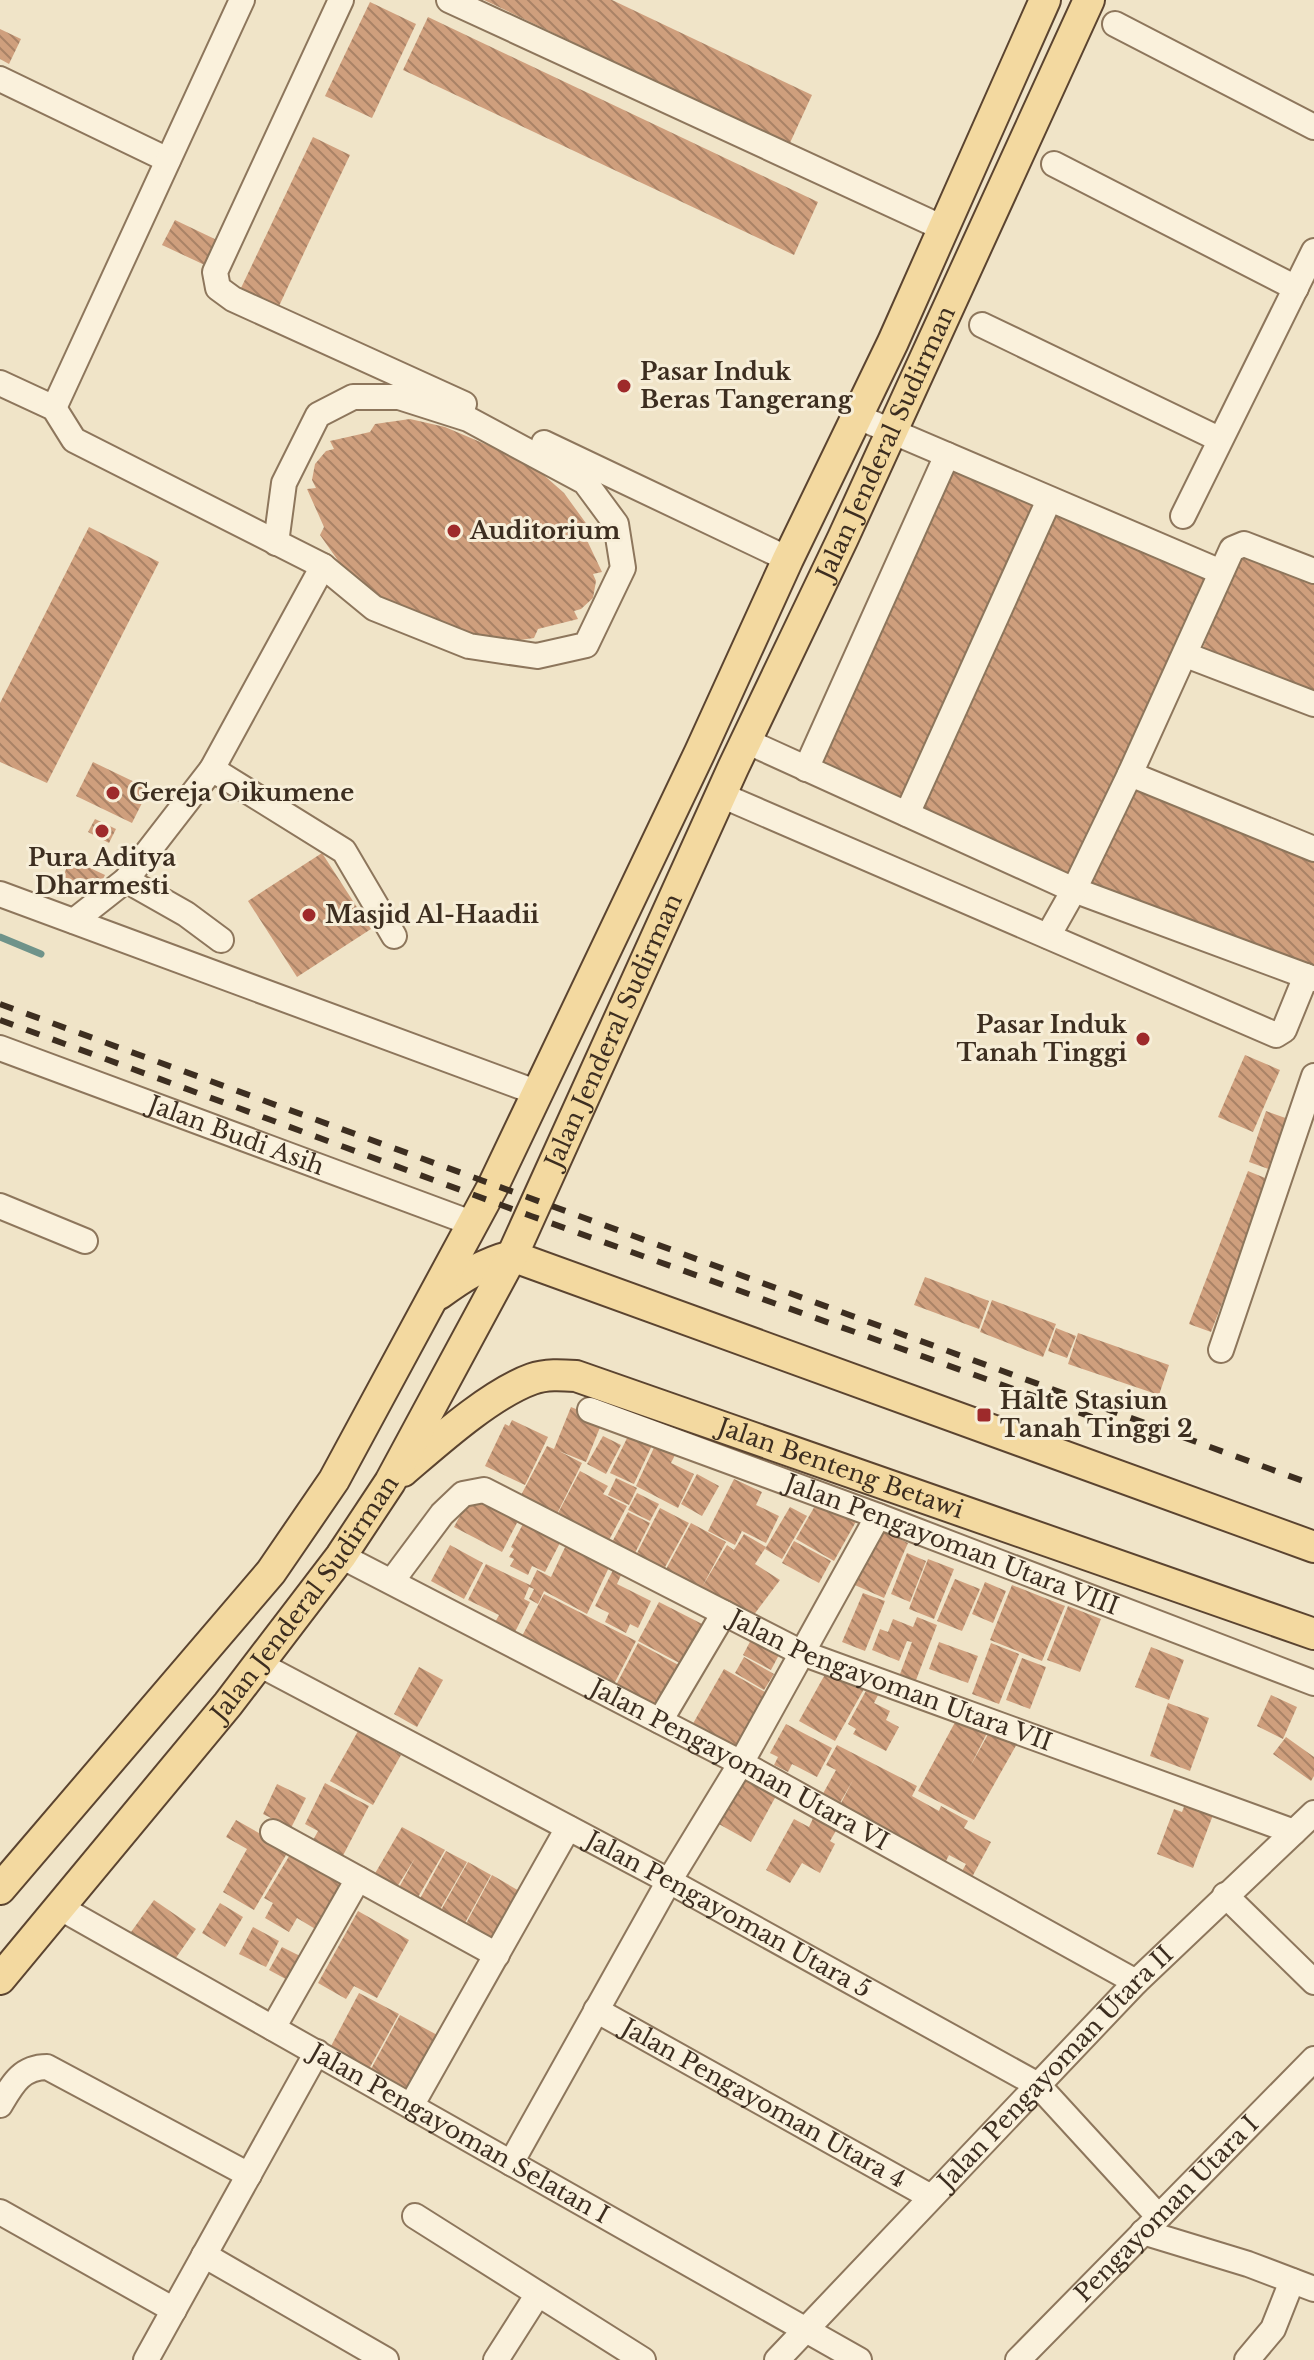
<svg xmlns="http://www.w3.org/2000/svg" width="1314" height="2360" font-family="'Libre Baskerville',serif">
<style>
.lines{fill:none;stroke-linecap:round;stroke-linejoin:round}
.stream{stroke:#6f938a;stroke-width:7}
.building{fill:url(#building-back-hatch)}
.minor-casing{stroke:#8d765c;stroke-width:28}
.major-casing{stroke:#5b4430;stroke-width:34}
.minor{stroke:#faf1dc;stroke-width:24}
.major{stroke:#f3d9a0;stroke-width:30}
.rail{stroke:#3d2e20;stroke-width:6;stroke-dasharray:14 14;stroke-linecap:butt}
.poi-dot{fill:#9e2a2b;stroke:#f7eed8;stroke-width:3}
.labels{text-anchor:middle;stroke-width:6;stroke-linejoin:round;paint-order:stroke}
.poi-label{font-size:24px;font-weight:bold;fill:#3d2e20;stroke:#f7eed8;text-anchor:start}
.street-label{font-size:24px;fill:#3d2e20;stroke:#f7eed8}
</style>
<defs>
<pattern id="building-back-hatch" width="6" height="6" patternUnits="userSpaceOnUse" patternTransform="scale(2)"><rect width="6" height="6" fill="#cf9f7d"/><path d="M-1 5l2 2M0 0l6 6M5-1l2 2" fill="none" stroke="#a98266"/></pattern>
</defs>
<rect width="100%" height="100%" fill="#f0e4c8"/>
<g class="lines">
<path class="stream" d="M0,937l41,17"/>
</g>
<g class="building">
<path d="M484,0h128l200,95 -23,50z"/>
<path d="M370,2l46,22 -44,94 -47,-22z"/>
<path d="M428,17l390,185 -24,53 -391,-185z"/>
<path d="M0,29l21,10 -12,25 -9,-5z"/>
<path d="M313,137l37,18 -71,151 -38,-18z"/>
<path d="M175,220l46,22 -12,25 -47,-22z"/>
<path d="M410,419l35,8 47,20 46,23 26,23 24,33 -4,8 18,38 -9,2 3,7 -3,17 -12,11 -7,2 4,8 -40,10 -4,9 -35,5 -36,-8 -47,-20 -46,-23 -26,-23 -24,-34 4,-8 -17,-38 9,-1 -4,-8 3,-16 11,-13 8,-2 -4,-8 40,-9 5,-8z"/>
<path d="M952,467l85,36 -135,300 -83,-39z"/>
<path d="M1054,510l156,66 -140,307 -153,-71z"/>
<path d="M89,527l70,35 -112,221 -47,-21v-59z"/>
<path d="M1239,552l75,30v114l-113,-43z"/>
<path d="M93,762l56,27 -17,34 -56,-27z"/>
<path d="M1132,783l182,73v111l-229,-82z"/>
<path d="M95,819l21,10 -7,14 -21,-11z"/>
<path d="M322,853l49,76 -74,48 -49,-76z"/>
<path d="M71,859l34,16 -11,23 -34,-16z"/>
<path d="M1245,1055l35,15 -27,62 -35,-15z"/>
<path d="M1266,1111l25,9 -17,51 -25,-9z"/>
<path d="M1248,1171l22,9 -59,152 -22,-8z"/>
<path d="M925,1277l64,24 -10,28 -65,-24z"/>
<path d="M992,1300l64,24 -13,33 -63,-25z"/>
<path d="M1056,1328l20,8 -9,22 -19,-7z"/>
<path d="M1078,1333l91,32 -10,30 -91,-31z"/>
<path d="M571,1407l32,13 -17,42 -27,-11 23,12 -26,53 -36,-19 27,-51 7,3z"/>
<path d="M512,1420l36,17 -23,48 -40,-19 20,-42 4,2z"/>
<path d="M632,1428l23,11 -21,45 -24,-11z"/>
<path d="M603,1436l18,9 -15,29 -19,-10z"/>
<path d="M659,1437l20,10 -8,16 23,11 -16,34 -42,-22z"/>
<path d="M580,1471l28,15 -5,8 24,12 -19,36 -52,-25z"/>
<path d="M697,1474l22,12 -17,30 -21,-12z"/>
<path d="M616,1478l21,10 -8,17 -21,-10z"/>
<path d="M734,1479l28,13 -6,13 23,11 -13,27 -24,-12 -7,14 -27,-14z"/>
<path d="M472,1493l48,24 -18,35 -48,-25z"/>
<path d="M637,1493l22,11 -9,17 -22,-11z"/>
<path d="M820,1497l38,21 -24,43 -38,-22z"/>
<path d="M790,1507l17,9 -25,43 -17,-10z"/>
<path d="M660,1508l29,15 -26,48 -28,-14z"/>
<path d="M628,1512l22,11 -16,32 -23,-11z"/>
<path d="M525,1520l37,19 -17,33 -13,-6 -4,9 -18,-9 4,-7 -5,-2 5,-8 -3,-2z"/>
<path d="M691,1523l35,19 -24,45 25,-42 7,5 10,-16 22,13 -11,17 25,16 -30,40 -86,-47z"/>
<path d="M873,1527l35,16 -24,55 -36,-16z"/>
<path d="M794,1541l37,20 -12,22 -37,-20z"/>
<path d="M567,1543l44,20 -24,51 -43,-23 -6,13 -9,-5 5,-10 -5,-2 -5,12 6,3 -17,34 -20,-10 6,-11 -31,-15 18,-36 44,21 7,-15 14,7z"/>
<path d="M450,1545l33,18 -19,36 -33,-18z"/>
<path d="M907,1553l19,8 -16,41 -19,-8z"/>
<path d="M928,1559l26,10 -20,50 -25,-10z"/>
<path d="M614,1568l8,5 -5,11 34,17 -13,27 -8,-4 -4,9 -21,-11 4,-9 -14,-7z"/>
<path d="M955,1579l25,10 -18,42 -25,-10z"/>
<path d="M985,1582l21,9 -13,32 -21,-9z"/>
<path d="M1012,1585l53,21 -23,55 -52,-21z"/>
<path d="M863,1593l22,8 -20,50 -23,-9z"/>
<path d="M544,1594l92,47 -23,45 -92,-48z"/>
<path d="M659,1602l47,24 -21,40 -47,-25z"/>
<path d="M1068,1606l33,13 -21,53 -33,-12z"/>
<path d="M917,1617l20,8 -24,63 -16,-6 15,-40 -5,-1 -8,20 -27,-11 8,-21 8,3 5,-13 20,8z"/>
<path d="M753,1636l28,15 -10,19 -28,-15z"/>
<path d="M939,1642l39,14 -10,27 -39,-14z"/>
<path d="M638,1643l46,25 -24,45 -46,-24z"/>
<path d="M991,1643l28,11 -20,50 -27,-10z"/>
<path d="M1151,1647l33,13 -15,40 -34,-13z"/>
<path d="M744,1657l30,17 -10,16 -29,-17z"/>
<path d="M1022,1658l24,9 -16,42 -24,-9z"/>
<path d="M419,1667l24,13 -26,47 -23,-13z"/>
<path d="M724,1669l50,28 -32,58 -51,-28z"/>
<path d="M828,1669l36,20 -29,52 -36,-20z"/>
<path d="M868,1687l11,6 -5,10 16,8 -4,9 13,7 -13,24 -33,-17 3,-5 -8,-5z"/>
<path d="M1271,1695l26,12 -14,32 -26,-13z"/>
<path d="M1168,1703l41,15 -19,53 -40,-15z"/>
<path d="M960,1713l29,16 -19,38 22,-40 26,15 -44,78 -56,-29z"/>
<path d="M786,1724l46,24 -15,29 -25,-13 -4,8 -14,-7 4,-8 -8,-4z"/>
<path d="M358,1731l43,24 -28,50 -43,-24z"/>
<path d="M1286,1737l28,20v19l-3,5 -38,-27z"/>
<path d="M837,1745l80,41 -5,10 27,15 2,-5 27,15 -4,7 27,14 -20,37 -10,-6 5,-9 -17,-9 -4,8 -106,-56 14,-27 -16,28 -17,-9 16,-29 -10,-5z"/>
<path d="M742,1777l34,19 -25,46 -34,-19z"/>
<path d="M325,1783l44,23 -31,59 -27,-21 7,-13 -13,-7z"/>
<path d="M277,1784l29,14 -15,30 -28,-14z"/>
<path d="M1185,1804l28,11 -20,53 -36,-14 17,-45 8,3z"/>
<path d="M814,1816l23,13 -7,12 5,3 -15,29 -18,-10 -12,20 -24,-13 28,-51 15,8z"/>
<path d="M236,1820l53,30 -35,60 -31,-18 24,-43 -21,-12z"/>
<path d="M402,1827l43,23 -32,56 -18,-11 20,-37 -23,37 -22,-13z"/>
<path d="M446,1851l21,11 -32,56 -19,-12z"/>
<path d="M291,1853l58,34 -27,46 -25,-15 -8,14 -24,-14 8,-15 -9,-5z"/>
<path d="M468,1862l23,13 -31,57 -24,-13z"/>
<path d="M492,1875l29,17 -31,57 -29,-16z"/>
<path d="M154,1900l42,29 -23,33 -42,-30z"/>
<path d="M220,1903l23,14 -18,30 -23,-14z"/>
<path d="M358,1911l51,29 -32,58 -23,-12 -8,13 -28,-16z"/>
<path d="M253,1927l26,14 -13,26 -27,-13z"/>
<path d="M282,1947l26,13 -13,24 -26,-14z"/>
<path d="M359,1993l40,21 -30,55 -39,-21z"/>
<path d="M400,2015l41,22 -29,54 -41,-22z"/>
</g>
<g class="lines">
<defs>
<g id="minor">
<path d="M341,0l-126,272 3,16 15,11 231,105"/>
<path d="M449,0l494,228"/>
<path d="M1115,24l199,103"/>
<path d="M0,79l168,81"/>
<path d="M1054,164l242,124"/>
<path d="M982,325l237,114"/>
<path d="M0,383l54,25 20,32 249,126"/>
<path d="M54,408l188,-408"/>
<path d="M856,416l365,156"/>
<path d="M544,443l244,116"/>
<path d="M1183,516l131,-265"/>
<path d="M1186,655l128,49"/>
<path d="M746,741l328,149 240,89"/>
<path d="M212,769l111,-203 51,42 95,38 68,10 49,-11 37,-77 -7,-44 -31,-42 -117,-63 -69,-22h-46l-35,18 -34,68 -8,60"/>
<path d="M806,769l141,-314"/>
<path d="M1130,774l184,75"/>
<path d="M721,795l555,240 8,-5 22,-54"/>
<path d="M907,814l142,-314"/>
<path d="M126,880l60,34 35,26"/>
<path d="M0,894l538,199"/>
<path d="M74,921l52,-41 86,-111 132,82 50,85"/>
<path d="M1048,936l26,-46 56,-116 102,-225 12,-5 70,27"/>
<path id="s1" d="M0,1048l474,176"/>
<path d="M0,1206l85,35"/>
<path d="M1221,1350l93,-274"/>
<path id="s2" d="M590,1410l288,106 436,167"/>
<path id="s3" d="M341,1556l400,207 395,219"/>
<path id="s4" d="M392,1581l50,-67 21,-20 21,-4 318,163 492,179"/>
<path id="s5" d="M259,1664l410,217 369,204 120,131"/>
<path d="M660,1721l64,-108"/>
<path d="M273,1832l224,123"/>
<path d="M1225,1895l89,87"/>
<path id="s6" d="M59,1907l800,453"/>
<path id="s7" d="M596,2010l335,187"/>
<path d="M273,2028l85,-149"/>
<path d="M0,2105c12,-20 21,-38 47,-38l202,108"/>
<path d="M411,2106l157,-278"/>
<path d="M511,2163l158,-282 72,-118 137,-247"/>
<path d="M0,2212l174,98"/>
<path d="M415,2216l228,144"/>
<path d="M1143,2232l105,32 66,25"/>
<path d="M204,2255l182,105"/>
<path d="M146,2360l171,-308"/>
<path d="M496,2360l42,-66"/>
<path id="s8" d="M777,2360l359,-378 178,-169"/>
<path id="s9" d="M1018,2360l296,-301"/>
<path d="M1247,2360l26,-31 19,-48"/>
</g>
<g id="major">
<path d="M439,1294c23,-17 45,-31 73,-38l802,291"/>
<path id="s10" d="M403,1471c34,-29 87,-77 129,-92 14,-5 29,-4 44,-3l738,258"/>
<path d="M0,1889l271,-317 63,-92 159,-294 207,-434 88,-193 105,-217 152,-342"/>
<path id="s11" d="M0,1979l228,-275 113,-148 49,-74 122,-226 221,-488 110,-230 246,-538"/>
</g>
</defs>
<use href="#minor" class="minor-casing"/>
<use href="#major" class="major-casing"/>
<use href="#minor" class="minor"/>
<use href="#major" class="major"/>
<g class="rail">
<path d="M0,1004l1314,481"/>
<path d="M0,1020l531,196 586,210"/>
</g>
</g>
<g class="poi-dot">
<circle cx="624" cy="386" r="8"/>
<circle cx="454" cy="531" r="8"/>
<circle cx="113" cy="793" r="8"/>
<circle cx="102" cy="831" r="8"/>
<circle cx="309" cy="915" r="8"/>
<circle cx="1143" cy="1039" r="8"/>
<rect x="976" y="1407" width="16" height="16" rx="4"/>
</g>
<g class="labels">
<g class="poi-label">
<text x="640" y="380">Pasar Induk<tspan x="640" dy="28">Beras Tangerang</tspan></text>
<text x="470" y="539">Auditorium</text>
<text x="129" y="801">Gereja Oikumene</text>
<text x="102" y="866" text-anchor="middle">Pura Aditya<tspan x="102" dy="28">Dharmesti</tspan></text>
<text x="325" y="923">Masjid Al-Haadii</text>
<text x="1127" y="1033" text-anchor="end">Pasar Induk<tspan x="1127" dy="28">Tanah Tinggi</tspan></text>
<text x="1000" y="1409">Halte Stasiun<tspan x="1000" dy="28">Tanah Tinggi 2</tspan></text>
</g>
<g class="street-label">
<text dy="8" stroke="none"><textPath href="#s11" startOffset="1784">Jalan Jenderal Sudirman</textPath></text>
<text dy="8" stroke="none"><textPath href="#s11" startOffset="1136">Jalan Jenderal Sudirman</textPath></text>
<text dy="8" stroke="none"><textPath href="#s1" startOffset="252">Jalan Budi Asih</textPath></text>
<text dy="8" stroke="none"><textPath href="#s10" startOffset="484">Jalan Benteng Betawi</textPath></text>
<text dy="8" stroke="none"><textPath href="#s2" startOffset="386">Jalan Pengayoman Utara VIII</textPath></text>
<text dy="8" stroke="none"><textPath href="#s11" startOffset="488">Jalan Jenderal Sudirman</textPath></text>
<text dy="8" stroke="none"><textPath href="#s4" startOffset="584">Jalan Pengayoman Utara VII</textPath></text>
<text dy="8" stroke="none"><textPath href="#s3" startOffset="450">Jalan Pengayoman Utara VI</textPath></text>
<text dy="8" stroke="none"><textPath href="#s5" startOffset="532">Jalan Pengayoman Utara 5</textPath></text>
<text dy="8" stroke="none"><textPath href="#s8" startOffset="404">Jalan Pengayoman Utara II</textPath></text>
<text dy="8" stroke="none"><textPath href="#s7" startOffset="192">Jalan Pengayoman Utara 4</textPath></text>
<text dy="8" stroke="none"><textPath href="#s6" startOffset="460">Jalan Pengayoman Selatan I</textPath></text>
<text dy="8" stroke="none"><textPath href="#s9" startOffset="212">Pengayoman Utara I</textPath></text>
</g>
</g>
</svg>
